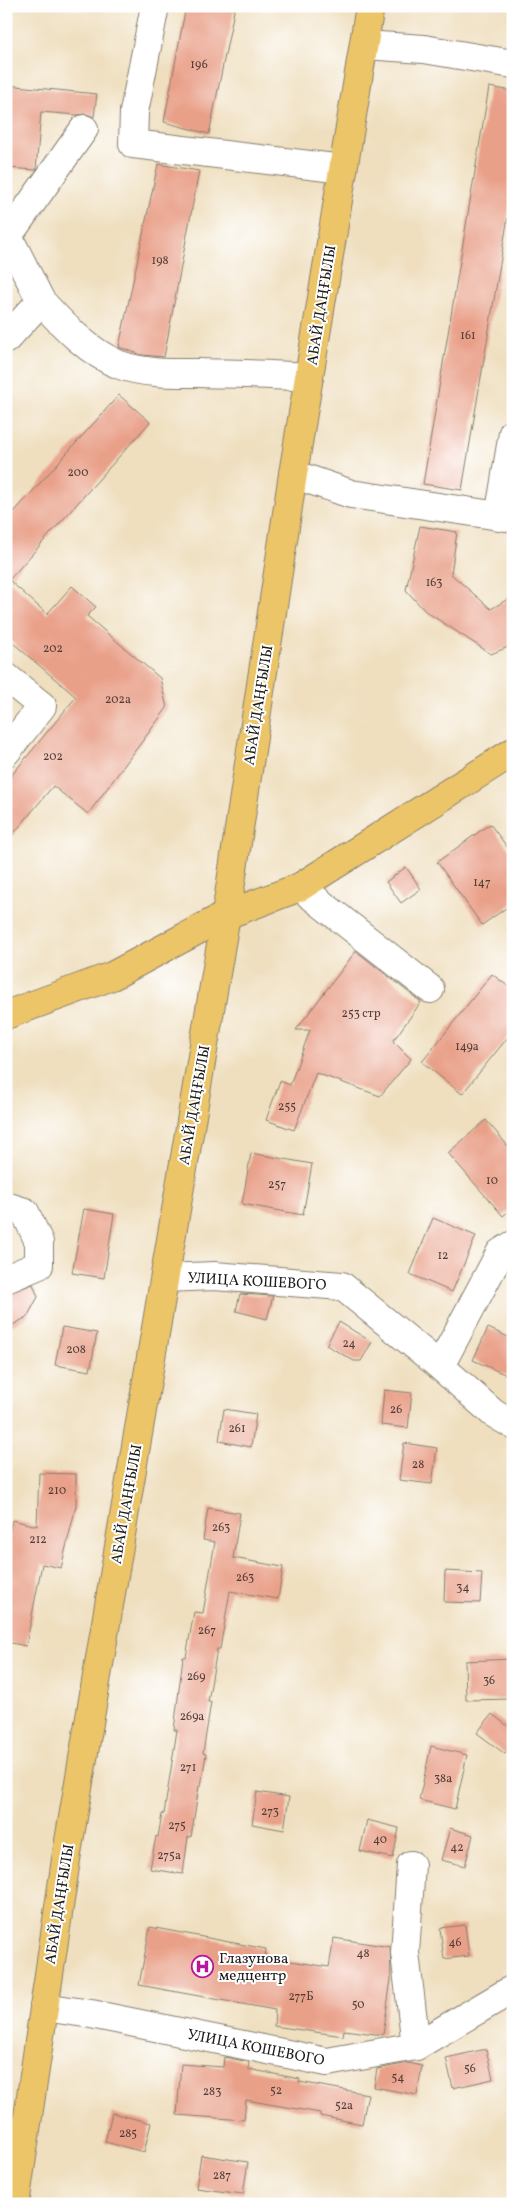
<svg xmlns="http://www.w3.org/2000/svg" width="519" height="2210" font-family="Vollkorn,serif">
<style>
.building{fill:#e9a089}
.lines{fill:none;stroke-linecap:round;stroke-linejoin:round}
.minor-casing{stroke:#867e6e;stroke-width:30}
.major-casing{stroke:#867e6e;stroke-width:30}
.minor{stroke:#fff;stroke-width:28}
.major{stroke:#edc569;stroke-width:28}
.labels{text-anchor:middle;stroke-width:4;stroke-linejoin:round;paint-order:stroke}
.number-label{font-size:12px;fill:#4f3d37}
.street-label{font-size:15px;fill:#1c1c1c;stroke:#fff}
.poi-label{font-size:15px;fill:#1c1c1c;stroke:#fff;text-anchor:start}
</style>
<rect width="100%" height="100%" fill="#fff"/>
<filter id="ink" filterUnits="userSpaceOnUse"><feTurbulence type="fractalNoise" baseFrequency=".02" numOctaves="2"/><feDisplacementMap in="SourceGraphic" scale="10" xChannelSelector="R" yChannelSelector="G"/><feConvolveMatrix kernelMatrix="1 2 1 2 8 2 1 2 1" color-interpolation-filters="sRGB"/></filter>
<filter id="wash" filterUnits="userSpaceOnUse"><feTurbulence type="fractalNoise" baseFrequency=".0096" numOctaves="4" result="noise"/><feDisplacementMap in="SourceGraphic" scale="20" xChannelSelector="R" yChannelSelector="G"/><feGaussianBlur stdDeviation="1.12" result="paint"/><feColorMatrix in="noise" values="0 0 0 0 0 0 0 0 0 0 0 0 0 0 0 0 0 1.4 0 .05"/><feComposite in="paint" operator="in"/></filter>
<g filter="url(#wash)">
<rect width="100%" height="100%" fill="#efdfbf"/>
<g id="blocks">
<g class="building">
<path d="M186,6h49l-26,128 -45,-12z"/>
<path d="M6,85l91,9 -3,23 -8,-3 -9,1 -36,-3 -5,58 -30,-2z"/>
<path d="M489,87l24,4v96l-51,303 -39,-6z"/>
<path d="M158,164l41,7 -35,186 -22,-2 -23,-8z"/>
<path d="M119,395l31,27 -141,158 38,34 25,-28 24,21 -9,9 73,62 7,30 -79,106 -35,-28 -47,57v-61l70,-85 -70,-60v-116z"/>
<path d="M420,526l37,6 -6,42 40,35 22,-13v49l-22,9 -66,-43 -19,-21z"/>
<path d="M490,824l23,31v48l-31,22 -45,-63z"/>
<path d="M406,867l15,22 -20,14 -15,-21z"/>
<path d="M356,951l65,51 -28,39 18,18 -31,37 -64,-23 -22,57 -28,-10 14,-39 10,4 20,-55h-14z"/>
<path d="M492,974l21,16v41l-51,63 -40,-32z"/>
<path d="M486,1120l27,32v55l-10,9 -55,-63z"/>
<path d="M251,1153l61,11 -9,51 -61,-11z"/>
<path d="M84,1209l30,5 -10,64 -32,-5z"/>
<path d="M433,1218l43,18 -24,56 -42,-18z"/>
<path d="M33,1284l5,13 -11,20 -21,12v-35z"/>
<path d="M240,1294l33,2 -6,23 -31,-8z"/>
<path d="M339,1322l33,20 -11,19h-7l-28,-16z"/>
<path d="M62,1327l35,6 -7,38 -35,-6z"/>
<path d="M488,1328l25,11v39l-40,-18z"/>
<path d="M384,1390l28,3 -4,35 -27,-3z"/>
<path d="M224,1409l32,5 -5,33 -32,-6z"/>
<path d="M404,1443l33,5 -5,36 -33,-4z"/>
<path d="M39,1473l37,1v32l-15,62 -19,-4 -16,82 -20,-4v-97l6,-25 25,6z"/>
<path d="M208,1508l32,5 -7,45 50,9 -5,32 -48,-8 -10,58h-3l-9,53h3l-8,51 3,1 -5,32h-2l-8,51h-3l-5,37 -33,-5 6,-33 2,1 4,-23h2l13,-84h-3l9,-73h3l8,-45 9,1 12,-71 -12,-2z"/>
<path d="M445,1571l37,2 -2,30 -36,-1z"/>
<path d="M513,1659v40l-47,1 -1,-39z"/>
<path d="M492,1714l21,16v14l-8,10 -28,-21z"/>
<path d="M431,1746l36,9 -12,54 -36,-9z"/>
<path d="M257,1792l32,5 -5,33 -32,-6z"/>
<path d="M367,1820l32,8 -6,30 -33,-7z"/>
<path d="M450,1828l23,7 -8,31 -24,-6z"/>
<path d="M465,1925l4,31 -25,3 -4,-31z"/>
<path d="M150,1927l116,22 -1,8 64,10 5,-29 56,9 1,32 -8,56 -39,-5 -1,6 -69,-10 1,-16 -136,-25z"/>
<path d="M486,2049l7,30 -40,9 -7,-30z"/>
<path d="M224,2057l25,5 -1,7 52,10 -1,3 69,12 -6,30 -42,-8v-3l-74,-13 -2,20 -67,-5 4,-51 42,3z"/>
<path d="M409,2063l13,3 -5,29 -43,-8 3,-18z"/>
<path d="M112,2113l39,10 -7,29 -39,-10z"/>
<path d="M201,2155l47,7 -5,32 -47,-6z"/>
</g>
</g>
</g>
<g filter="url(#ink)">
<use href="#blocks" fill-opacity="0" stroke="#867e6e" stroke-width="1"/>
<g class="lines">
<defs>
<g id="minor">
<path d="M155,6l-21,106 -1,32 210,25"/>
<path d="M364,45l60,4 89,15"/>
<path d="M41,301c21,23 48,52 79,64 25,9 53,8 79,8 37,1 73,1 110,4"/>
<path d="M6,339l35,-38 -33,-65 76,-107"/>
<path d="M293,474l58,20 162,24"/>
<path d="M499,517l14,-84"/>
<path d="M6,677l36,29 -36,46"/>
<path d="M300,887l130,102"/>
<path d="M6,1206l19,6 14,30v23l-33,14"/>
<path d="M165,1278l49,-2 128,10 98,80 53,47 20,12"/>
<path d="M440,1366l60,-113 13,-8"/>
<path d="M411,1865l-6,88 11,93"/>
<path d="M44,2007l47,7 236,48 89,-16 97,-57"/>
</g>
<g id="major">
<path d="M6,1015l106,-39 114,-61 74,-28 213,-135"/>
<path d="M15,2204l52,-351 159,-938 67,-441 77,-468"/>
</g>
</defs>
<use href="#minor" class="minor-casing"/>
<use href="#major" class="major-casing"/>
<use href="#minor" class="minor"/>
<use href="#major" class="major"/>
</g>
</g>
<defs>
<symbol id="hospital-ring" viewBox="-11 -11 22 22"><circle r="9.5" fill="#fff" stroke="#b5179e" stroke-width="1.5"/><path d="M-5-5h3v3.5h4V-5h3V5h-3V1.5h-4V5h-3Z" fill="#b5179e"/></symbol>
</defs>
<g fill-rule="evenodd">
<use href="#hospital-ring" x="190" y="1954" width="25" height="25"/>
</g>
<g class="labels">
<g class="number-label">
<text x="199" y="68">196</text>
<text x="160" y="264">198</text>
<text x="468" y="339">161</text>
<text x="78" y="476">200</text>
<text x="434" y="586">163</text>
<text x="53" y="652">202</text>
<text x="118" y="703">202а</text>
<text x="53" y="760">202</text>
<text x="482" y="886">147</text>
<text x="361" y="1017">253 стр</text>
<text x="467" y="1050">149а</text>
<text x="287" y="1110">255</text>
<text x="492" y="1184">10</text>
<text x="277" y="1188">257</text>
<text x="443" y="1259">12</text>
<text x="349" y="1347">24</text>
<text x="76" y="1353">208</text>
<text x="396" y="1413">26</text>
<text x="237" y="1432">261</text>
<text x="418" y="1468">28</text>
<text x="57" y="1494">210</text>
<text x="221" y="1531">263</text>
<text x="38" y="1543">212</text>
<text x="245" y="1581">263</text>
<text x="463" y="1591">34</text>
<text x="207" y="1634">267</text>
<text x="196" y="1680">269</text>
<text x="489" y="1684">36</text>
<text x="192" y="1720">269а</text>
<text x="188" y="1771">271</text>
<text x="443" y="1782">38а</text>
<text x="270" y="1815">273</text>
<text x="177" y="1829">275</text>
<text x="380" y="1843">40</text>
<text x="457" y="1851">42</text>
<text x="169" y="1859">275а</text>
<text x="455" y="1946">46</text>
<text x="363" y="1957">48</text>
<text x="301" y="2000">277Б</text>
<text x="358" y="2008">50</text>
<text x="470" y="2072">56</text>
<text x="398" y="2081">54</text>
<text x="276" y="2094">52</text>
<text x="212" y="2095">283</text>
<text x="344" y="2109">52а</text>
<text x="128" y="2137">285</text>
<text x="222" y="2179">287</text>
</g>
<g class="street-label">
<text transform="translate(321 305) rotate(-81)" y="5">АБАЙ ДАҢҒЫЛЫ</text>
<text transform="translate(258 705) rotate(-81)" y="5">АБАЙ ДАҢҒЫЛЫ</text>
<text transform="translate(194 1105) rotate(-80)" y="5">АБАЙ ДАҢҒЫЛЫ</text>
<text transform="translate(257 1281) rotate(3)" y="5">УЛИЦА КОШЕВОГО</text>
<text transform="translate(126 1504) rotate(-80)" y="5">АБАЙ ДАҢҒЫЛЫ</text>
<text transform="translate(59 1904) rotate(-81)" y="5">АБАЙ ДАҢҒЫЛЫ</text>
<text transform="translate(256 2047) rotate(11)" y="5">УЛИЦА КОШЕВОГО</text>
</g>
<g class="poi-label">
<text x="219" y="1963">Глазунова<tspan x="219" dy="17">медцентр</tspan></text>
</g>
</g>
<rect width="519" height="2210" fill="none" stroke="#fff" stroke-width="25"/>
</svg>
